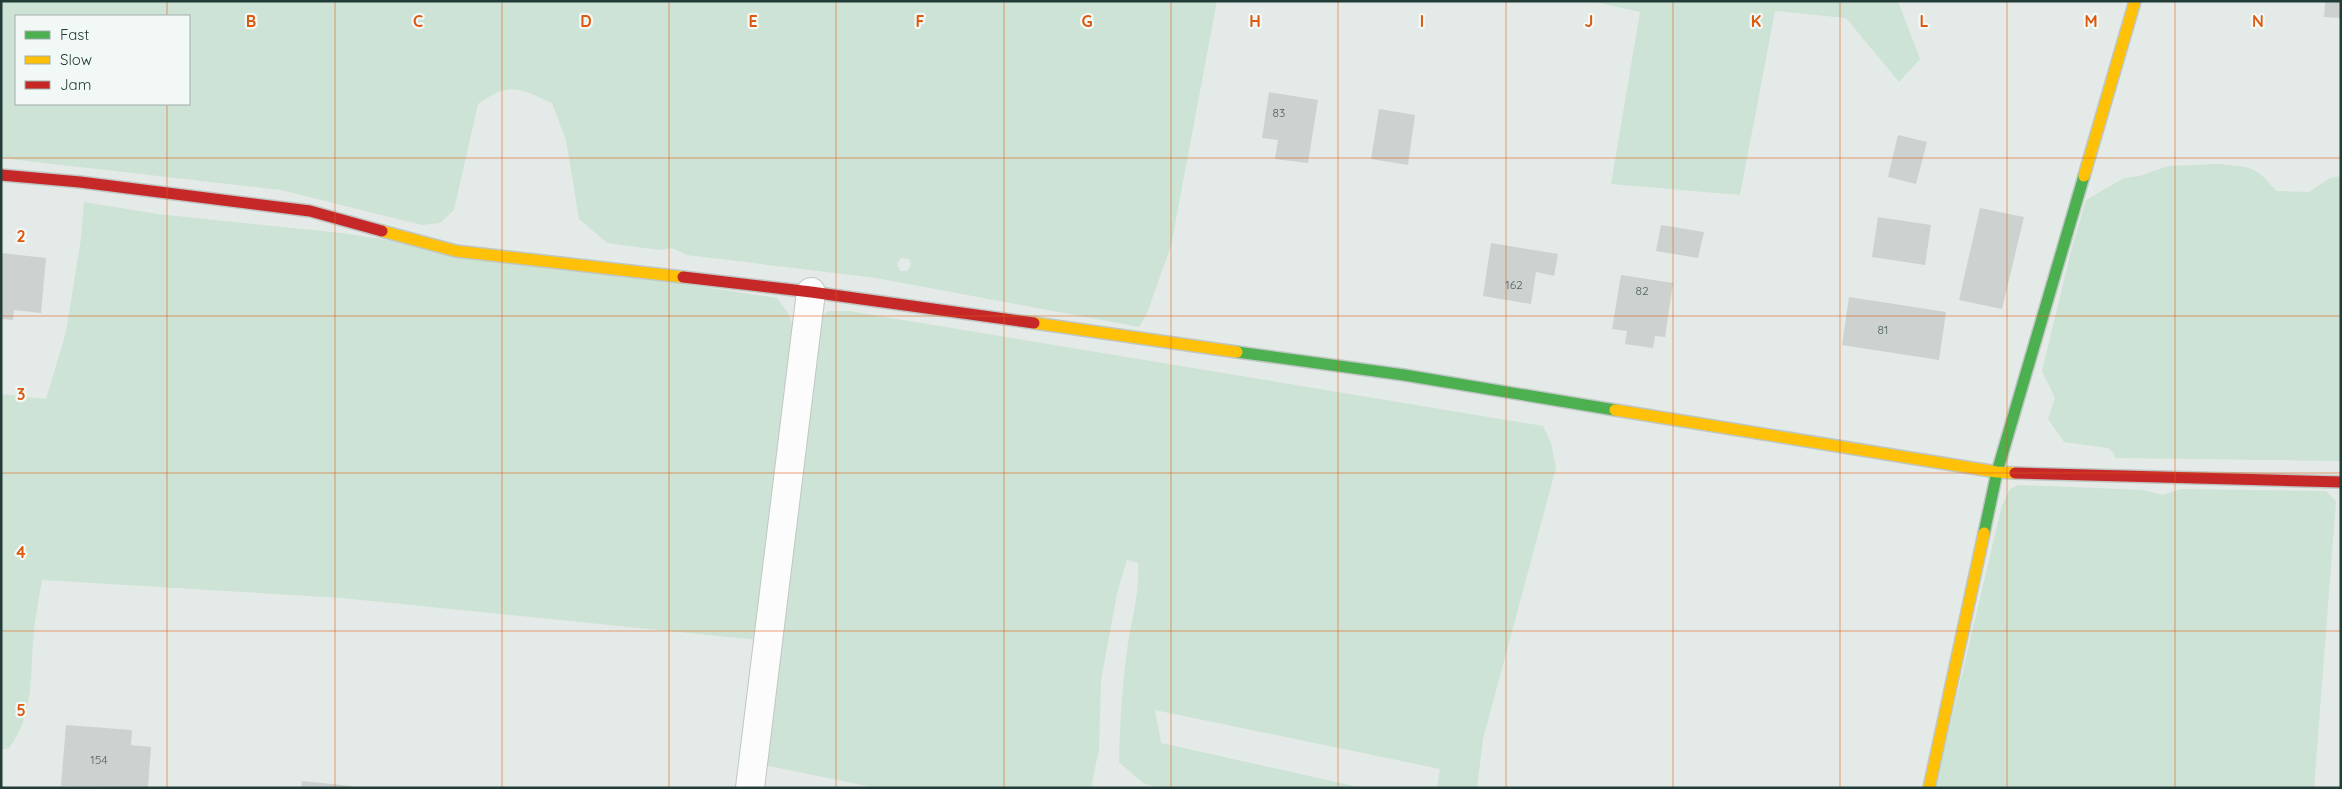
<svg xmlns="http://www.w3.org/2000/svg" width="2342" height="789" font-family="Quicksand,sans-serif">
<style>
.grass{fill:#cde3d5;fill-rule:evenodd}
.building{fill:#cdd2d0}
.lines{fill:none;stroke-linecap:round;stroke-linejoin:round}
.street-casing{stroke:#c1c7c5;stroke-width:30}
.fast-casing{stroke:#bfc7c4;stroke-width:14}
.slow-casing{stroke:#bfc7c4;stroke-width:14}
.jam-casing{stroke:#bfc7c4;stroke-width:14}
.street{stroke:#fbfcfb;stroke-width:28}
.fast{stroke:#4caf50;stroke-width:11}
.slow{stroke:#ffc107;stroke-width:11}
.jam{stroke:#c62828;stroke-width:11}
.grid{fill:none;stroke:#de580e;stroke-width:1;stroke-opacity:0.55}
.labels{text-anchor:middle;stroke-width:4.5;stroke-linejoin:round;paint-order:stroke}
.number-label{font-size:12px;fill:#4e625f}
.grid-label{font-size:16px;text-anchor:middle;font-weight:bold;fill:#de580e;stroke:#f2f8f6;stroke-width:4.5;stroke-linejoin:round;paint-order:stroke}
</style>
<rect width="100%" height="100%" fill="#e4eae7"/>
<g class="grass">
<path d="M1,1h1216l-46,245 -24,67 -8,14 -263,-49 -189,-23 -15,-7 -12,2 -53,-7 -28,-24 -13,-79 -14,-37c-33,-15 -42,-22 -74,1l-24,106 -14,13 -18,2 -141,-35 -280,-32zM16,16h173v88h-173zM901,258l8,1 2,6 -4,6h-7l-3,-7z"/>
<path d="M1590,1h308l22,58 -21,23 -53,-64 -71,-7 -35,184 -129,-11 29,-172z"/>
<path d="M2218,164c32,3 37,1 58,27l33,1 21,-14 11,-2v285l-226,-3 -1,-5 -6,-5 -44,-6 -16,-23 7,-21 -13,-27 29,-120 15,-51 38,-22 16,-2 16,-6 13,-4z"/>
<path d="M84,202l74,12 183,19 436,65 11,15 5,14 -34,313 -417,-42 -300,-18c-3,16 -6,33 -8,50 -4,40 1,85 -25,118l-8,2v-356l45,5 20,-67 15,-94z"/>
<path d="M829,311h20l694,115 8,17 5,25 -73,271 -6,49h-40l3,-19 -285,-59 6,33 202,45h-204l-16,-5 -24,-21c1,-38 3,-75 8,-112 4,-29 13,-57 11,-87l-11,-3 -10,33 -16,88 -2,68 -8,39h-214l-113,-23 53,-448z"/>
<path d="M2018,485l125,5 20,5 18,-6 145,2 10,10 -22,287h-379l67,-283 8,-16z"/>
</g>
<g class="building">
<path d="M2325,1h16v17l-17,-1z"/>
<path d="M1269,92l49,8 -10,63 -33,-4 3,-19 -16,-2z"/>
<path d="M1379,109l36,6 -7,50 -37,-6z"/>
<path d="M1898,135l29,7 -11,42 -28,-7z"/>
<path d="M1980,208l44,9 -22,92 -43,-9z"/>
<path d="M1878,217l53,8 -6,40 -53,-8z"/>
<path d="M1661,225l43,7 -6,26 -42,-7z"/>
<path d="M1491,243l67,11 -4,22 -18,-4 -5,32 -48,-8z"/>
<path d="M1,253l45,5 -5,55 -27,-3 -1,10 -12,-1z"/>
<path d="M1621,275l52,8 -8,54 -10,-1 -2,12 -28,-4 2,-13 -15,-2z"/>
<path d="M1849,297l97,15 -7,48 -97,-15z"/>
<path d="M66,725l66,5 -1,15 20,2 -3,40 -87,-1z"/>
<path d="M302,781l50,5v2h-51z"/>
</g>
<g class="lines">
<defs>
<path id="street" d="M750,788l61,-496"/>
<g id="fast">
<path d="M1237,352l167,23 211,35"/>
<path d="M1984,533l13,-61 87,-296"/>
</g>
<g id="slow">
<path d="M2084,176l51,-175"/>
<path d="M382,231l74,20 227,26"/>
<path d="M1034,323l203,29"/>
<path d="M1615,410l382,62 18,1"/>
<path d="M1929,788l55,-255"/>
</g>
<g id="jam">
<path d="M1,175l79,7 230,29 72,20"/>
<path d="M683,277l128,15 223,31"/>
<path d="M2015,473l326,9"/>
</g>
</defs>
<use href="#street" class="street-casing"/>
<use href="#fast" class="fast-casing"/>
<use href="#slow" class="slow-casing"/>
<use href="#jam" class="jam-casing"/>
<use href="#street" class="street"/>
<use href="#fast" class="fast"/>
<use href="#slow" class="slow"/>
<use href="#jam" class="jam"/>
</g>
<path class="grid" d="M167,1v15M335,1v787M502,1v787M669,1v787M836,1v787M1004,1v787M1171,1v787M1338,1v787M1506,1v787M1673,1v787M1840,1v787M2007,1v787M2175,1v787M167,104v684M1,158h2340M1,316h2340M1,473h2340M1,631h2340"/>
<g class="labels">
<g class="number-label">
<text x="1279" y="117">83</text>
<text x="1514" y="289">162</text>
<text x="1642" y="295">82</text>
<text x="1883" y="334">81</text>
<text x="99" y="764">154</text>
</g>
</g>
<g class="grid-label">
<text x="251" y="27">B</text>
<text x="418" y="27">C</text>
<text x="586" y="27">D</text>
<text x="753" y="27">E</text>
<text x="920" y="27">F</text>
<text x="1087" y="27">G</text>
<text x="1255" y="27">H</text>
<text x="1422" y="27">I</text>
<text x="1589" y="27">J</text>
<text x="1756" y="27">K</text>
<text x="1924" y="27">L</text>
<text x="2091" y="27">M</text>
<text x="2258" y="27">N</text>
<text x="21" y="242">2</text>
<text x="21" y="400">3</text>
<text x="21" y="558">4</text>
<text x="21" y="716">5</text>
</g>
<rect width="2342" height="789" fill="none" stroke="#223c38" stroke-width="5"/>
<rect x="15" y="15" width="175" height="90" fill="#f2f8f6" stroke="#9fadaa"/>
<rect x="25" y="31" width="25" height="8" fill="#4caf50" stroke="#9fadaa"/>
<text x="60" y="40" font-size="15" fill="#223c38">Fast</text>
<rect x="25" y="56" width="25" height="8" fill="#ffc107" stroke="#9fadaa"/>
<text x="60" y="65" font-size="15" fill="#223c38">Slow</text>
<rect x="25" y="81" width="25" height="8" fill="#c62828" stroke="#9fadaa"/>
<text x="60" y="90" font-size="15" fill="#223c38">Jam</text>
</svg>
